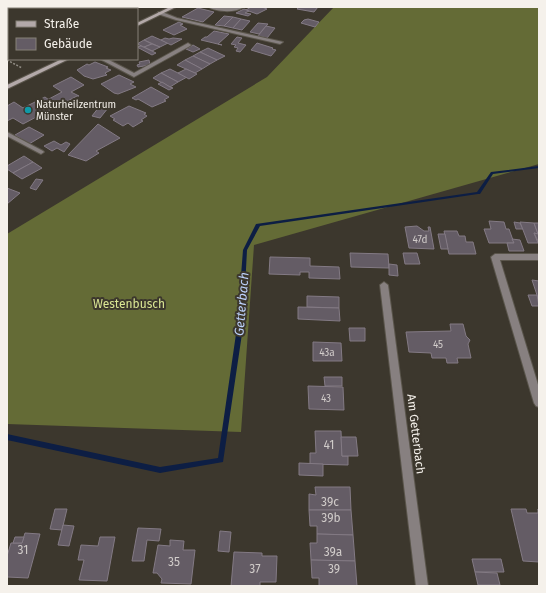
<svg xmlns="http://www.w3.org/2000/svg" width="546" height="593" font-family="'Fira Sans',sans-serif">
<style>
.forest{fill:#646b36}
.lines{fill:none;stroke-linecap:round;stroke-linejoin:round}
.stream{fill:#0d1e44;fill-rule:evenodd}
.building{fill:#645c65;stroke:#837a84}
.lane-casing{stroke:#5a554b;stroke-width:2}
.street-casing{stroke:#5a554b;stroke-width:2}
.secondary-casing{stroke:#5a554b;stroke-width:2}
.path{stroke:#918d85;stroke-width:1.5;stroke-dasharray:2 1.5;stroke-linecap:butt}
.lane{fill:#878080;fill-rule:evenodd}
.street{fill:#878080;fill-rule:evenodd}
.secondary{fill:#b3a9a9;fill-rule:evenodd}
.culture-dot{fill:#0f9aa8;stroke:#3c372d;stroke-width:1.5}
.labels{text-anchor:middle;stroke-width:4;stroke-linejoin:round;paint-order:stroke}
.far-poi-label{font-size:10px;fill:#f5f1eb;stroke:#3c372d;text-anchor:start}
.number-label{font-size:10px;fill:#d1ccca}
.park-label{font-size:12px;fill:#dae693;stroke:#3c372d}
.street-label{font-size:12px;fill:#f5f1eb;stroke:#3c372d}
.near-number-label{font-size:12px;fill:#d1ccca}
.water-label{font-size:13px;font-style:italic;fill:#bdd2fc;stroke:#3c372d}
</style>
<rect width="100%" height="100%" fill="#3c372d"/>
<path class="forest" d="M334,7h205v157l-285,81 -13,187 -234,-8v-190l260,-157z"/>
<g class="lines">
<path class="stream" d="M539,166v2l-46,6 -13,20h-2l-218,32 -13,24 -4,77 -20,135 -63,11 -153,-33v-6l153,33 58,-9 19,-131 6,-77 13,-26 221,-32 14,-20z"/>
</g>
<g class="building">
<path d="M251,7h11l5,2 -10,5 -11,-4z"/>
<path d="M299,7h19l-4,5 -17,-3z"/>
<path d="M198,8l16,4 -11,10 -21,-5z"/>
<path d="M244,9l5,2 -4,2 6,1 -3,2 -12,-3z"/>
<path d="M224,16l9,1 -9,9 -9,-1z"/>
<path d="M233,17l8,2 -8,9 -9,-2z"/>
<path d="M241,19l9,2 -8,9 -9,-2z"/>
<path d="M308,19l11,3 -4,5 -14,-4 3,-3z"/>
<path d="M179,22l4,2 -3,1 7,4 -13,6 -11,-5z"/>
<path d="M258,23l10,1 -9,10 -9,-2z"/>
<path d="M266,26l9,2 -8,10 -9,-2z"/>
<path d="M214,31l15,3 -11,10 4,1 -21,-5 4,-3h2z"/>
<path d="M152,36l9,4 7,3 -8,4 -16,-7z"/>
<path d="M237,37l5,1 -4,5 8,2 -6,7 -4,-1 2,-3 -4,-1 2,-2 -5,-1z"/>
<path d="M165,38l4,1 4,-1 9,1 -11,6 -10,-5z"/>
<path d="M144,40l8,4 -8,3 -7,-3z"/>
<path d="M257,43l16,5 -1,1 4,1 -5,6 -20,-6z"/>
<path d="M152,44l8,3 -8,4 -8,-4z"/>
<path d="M193,45l7,4 -7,3 -7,-3z"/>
<path d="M141,46l11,5 4,2 -4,2 -15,-8z"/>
<path d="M208,48l17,8 -8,4 -17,-8z"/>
<path d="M200,52l17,8 -7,4 -17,-8z"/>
<path d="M193,56l17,8 -8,5 -17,-9z"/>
<path d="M149,60l1,5 -12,2 -1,-2 3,-1 -1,-2z"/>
<path d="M185,60l17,9 -7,4 -18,-8z"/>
<path d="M95,62l13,5 -2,1 5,2 -6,3 2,2 -14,4 -9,-3 -7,-6 10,-6 2,1z"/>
<path d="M170,69l8,4 9,4 -9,5 -17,-9z"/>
<path d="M186,69l9,4 2,1 -8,5 -11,-6z"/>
<path d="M161,73l17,9 -8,5 -17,-9z"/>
<path d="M119,75l15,7 -4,2 6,3 -18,7 -4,-1 -13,-9z"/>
<path d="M71,77l13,8 -13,7 8,4h-2l-19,10 1,1 -12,-7 15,-8 -9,-6z"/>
<path d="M162,82l8,5 3,1 -4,2 -11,-6z"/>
<path d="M151,87l18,10 -5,3 2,1 -14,6 -14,-8 -2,1 -4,-2z"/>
<path d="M45,97l12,9 -34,18 -10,-6 -6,3v-15l7,-4 9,6z"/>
<path d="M129,106l17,7 -2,1 3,2 -6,4 2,1 -10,6 -5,-4 -5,3 -10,-6 2,-1 -5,-3z"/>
<path d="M99,107l9,1 -8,10 -8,-2z"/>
<path d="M98,124l22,14 -24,13 3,2 -13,8 -18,-6z"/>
<path d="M29,127l15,8 -15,9 -14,-9z"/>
<path d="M54,141l7,4 5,-3 4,2 -6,8 -7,-4 -5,3 -8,-5z"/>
<path d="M24,156l9,6 -20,11 -6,-4v-3z"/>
<path d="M33,162l9,6 -20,11 -9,-6z"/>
<path d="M36,179l7,1 -7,10 -6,-2z"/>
<path d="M7,188l13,5 -13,11z"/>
<path d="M489,221l15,1 2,7h3l5,14h-25l-5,-14h7z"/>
<path d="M514,222l6,1 3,6h-7z"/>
<path d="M520,222l14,1 4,11 -4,-1 4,10h-10z"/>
<path d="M534,223h5v20l-5,-10 4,1z"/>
<path d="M417,226l7,5h5l-1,-4h2l4,22 -25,-1 -4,-21z"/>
<path d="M444,231h13l2,5h6l1,6h7l3,12h-27z"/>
<path d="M438,234h7l3,15h-7z"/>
<path d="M512,239l8,1 4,11h-15l-2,-8h7z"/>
<path d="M350,253l38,1 1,14 -38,-1z"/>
<path d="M403,253h14l3,11h-15z"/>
<path d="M270,257l40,1v8l29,1 1,12 -31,-1v-6h-9v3l-31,-1z"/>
<path d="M389,264l8,1 1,11 -9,-1z"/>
<path d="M532,280l7,1v20z"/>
<path d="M528,295h9l2,11h-7z"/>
<path d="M307,296l32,1v11l-32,-1z"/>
<path d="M298,307l41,1 1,13 -42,-2z"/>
<path d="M450,324h13l3,12 4,4 -2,4 3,14h-14l1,5h-11l-1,-5h-14l-1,-5 -22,-1 -3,-20 45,-1z"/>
<path d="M349,328h16v13h-15z"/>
<path d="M313,342l28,1 1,18h-29z"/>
<path d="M324,377h18v9h-17z"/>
<path d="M308,386l35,1 1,23 -35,-1z"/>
<path d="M315,431h26l1,25h6v9l-38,-1v-11h6z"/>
<path d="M341,437h15l2,19h-16z"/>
<path d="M299,463l24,1v12l-24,-1z"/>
<path d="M315,487h35l1,23h-42v-16l7,1z"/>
<path d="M55,509h12l-5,21 -12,-1z"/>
<path d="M511,509h15l1,4h11v-4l1,3v50l-16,-1z"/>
<path d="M309,510h42l2,25 -36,-1v-8h-7z"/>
<path d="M63,525l11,1 -5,20 -11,-1z"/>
<path d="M138,528l23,1 -2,12 -12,-1 -3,21h-12z"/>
<path d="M220,531l11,1 -2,20 -11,-1z"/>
<path d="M25,533l15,1 -12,44 -21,-1v-21l4,-13h11z"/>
<path d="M317,534l36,1 2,26 -44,-1 -1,-17h7z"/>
<path d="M15,537h9l-2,6h-9z"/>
<path d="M100,537h15l-8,44 -28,-1 5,-20h-6l3,-15 17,1z"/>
<path d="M170,540l14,1 -1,9h12l-4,34 -30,-1 1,-4 -5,-6h-4l5,-28 12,1z"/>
<path d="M234,552l28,1v3h15l-1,26h-16v4h-29z"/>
<path d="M472,559h29l3,13h-29z"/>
<path d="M311,560l44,1 2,25h-38v-8h-7z"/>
<path d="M475,572l22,1 3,12h-22z"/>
</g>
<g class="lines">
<defs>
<g id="lane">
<path d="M208,7l22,1 14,-1c-9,6 -27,5 -36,0z"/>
<path d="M158,12h4l15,6 106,24 -3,2 -104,-24 -18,-6z"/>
<path d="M188,43l3,2 -1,1 -56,31 -34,-18h7l27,14z"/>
</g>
<g id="street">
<path d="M7,132l36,19 1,1 -3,2 -2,-1 -32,-17z"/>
<path d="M495,254h44v6h-39l39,128v19l-3,-1 -2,-3 -43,-146z"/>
<path d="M384,282l4,3 40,301h-12l-36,-301z"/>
</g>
<g id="secondary">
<path d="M170,7h6l-39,19v-3z"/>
<path d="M62,59h7l-62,30v-4z"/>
</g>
</defs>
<use href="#lane" class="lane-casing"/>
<use href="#street" class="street-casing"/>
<use href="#secondary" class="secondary-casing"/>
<path class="path" d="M7,60l15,8"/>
<use href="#lane" class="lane"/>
<use href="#street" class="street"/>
<use href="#secondary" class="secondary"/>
</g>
<circle class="culture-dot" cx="28" cy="110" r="4"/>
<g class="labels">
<g class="far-poi-label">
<text x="36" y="108">Naturheilzentrum<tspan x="36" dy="12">Münster</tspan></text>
</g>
<g class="number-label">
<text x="420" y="243">47d</text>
<text x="438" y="348">45</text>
<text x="327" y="356">43a</text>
<text x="326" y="402">43</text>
</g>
<g class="park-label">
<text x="129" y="308">Westenbusch</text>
</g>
<g class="street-label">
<text transform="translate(416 434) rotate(83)" y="4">Am Getterbach</text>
</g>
<g class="near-number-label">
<text x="329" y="449">41</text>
<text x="330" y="506">39c</text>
<text x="331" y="522">39b</text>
<text x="23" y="554">31</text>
<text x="333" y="556">39a</text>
<text x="174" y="566">35</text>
<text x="255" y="573">37</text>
<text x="334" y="573">39</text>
</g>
<g class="water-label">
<text transform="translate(241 304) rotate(-85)" y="5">Getterbach</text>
</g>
</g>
<rect width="546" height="593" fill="none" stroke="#f5f1eb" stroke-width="16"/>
<rect x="8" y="8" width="130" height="52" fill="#3c372d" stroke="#868179"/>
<rect x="16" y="21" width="20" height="6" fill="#b3a9a9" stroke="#868179"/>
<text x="44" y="28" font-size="12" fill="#f5f1eb">Straße</text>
<rect x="16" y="38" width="20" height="12" fill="#645c65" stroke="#868179"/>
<text x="44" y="48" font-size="12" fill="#f5f1eb">Gebäude</text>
</svg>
